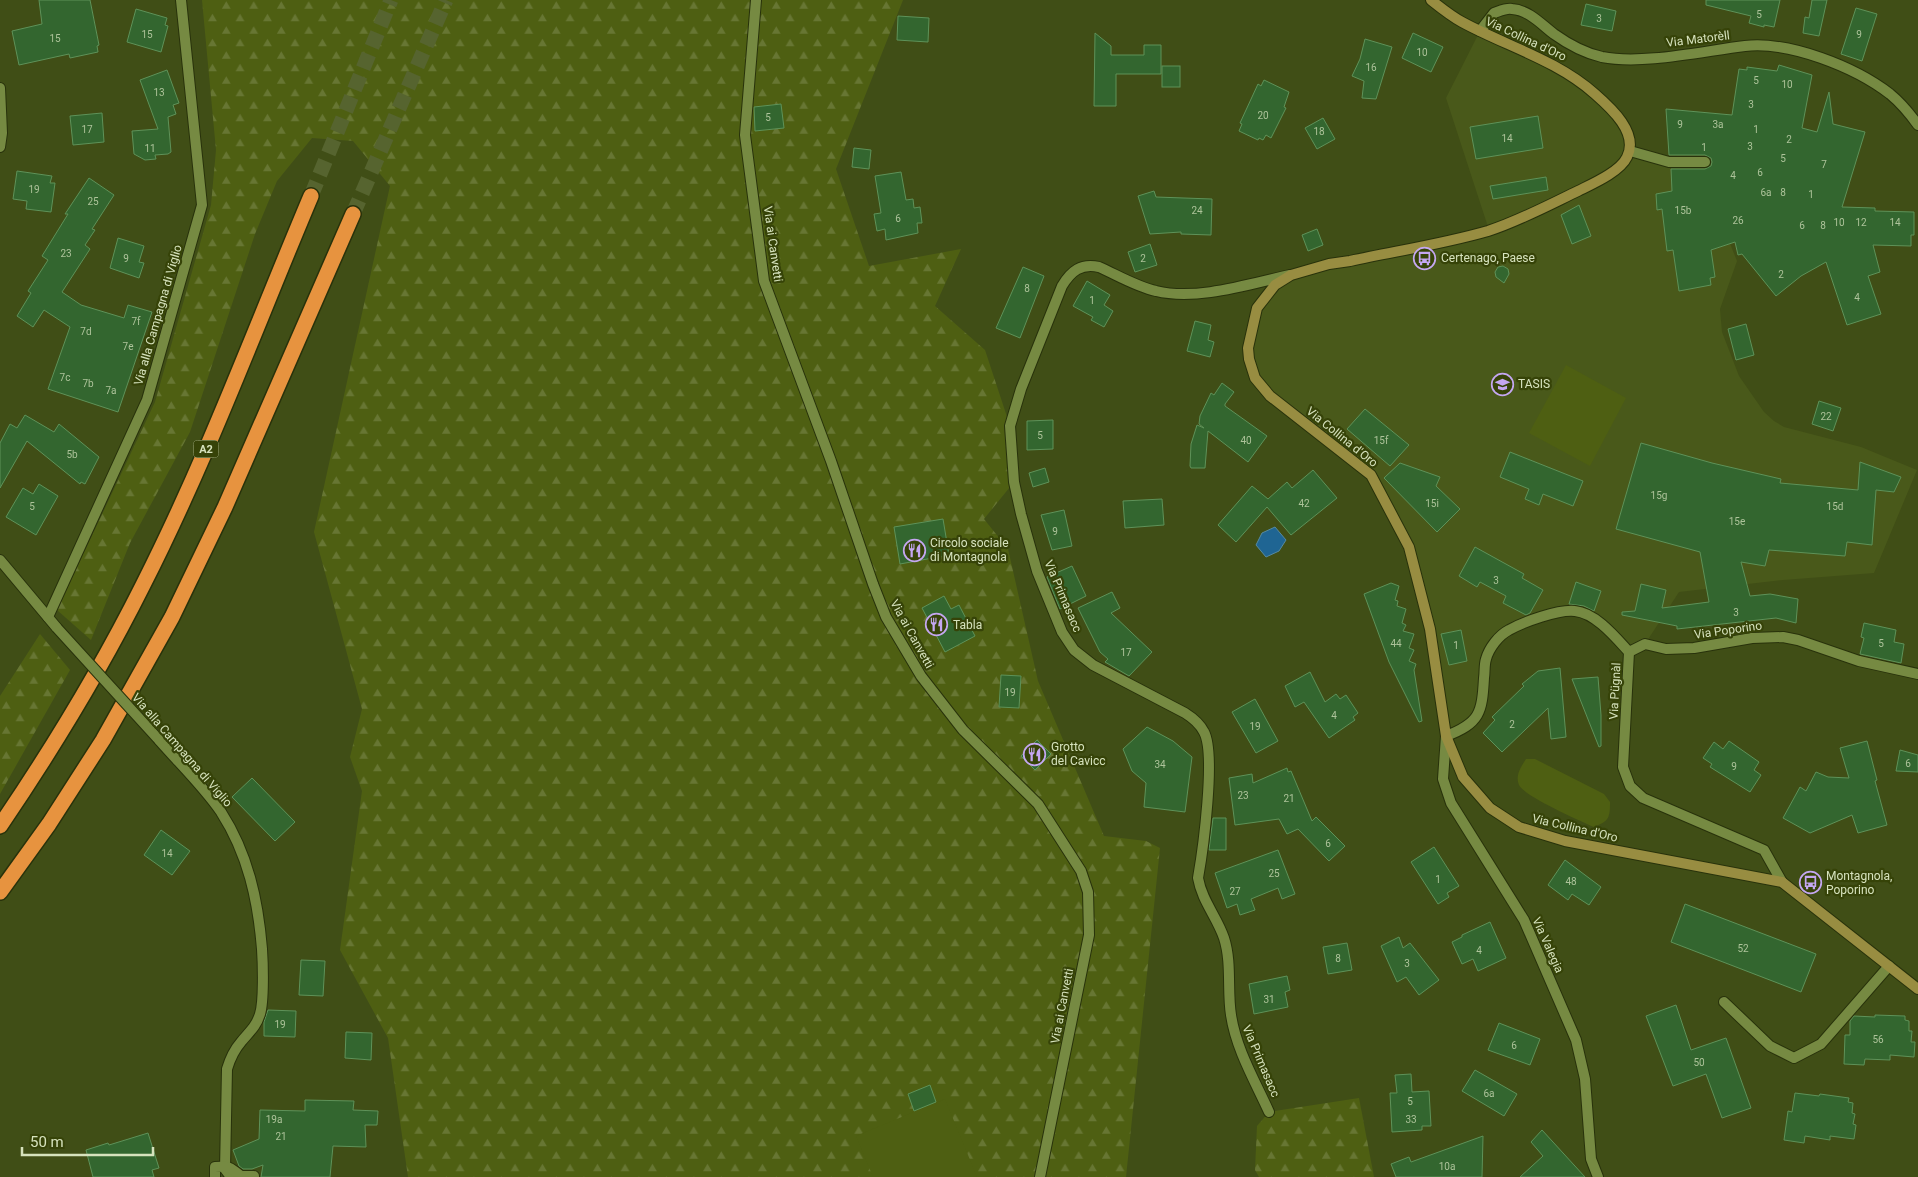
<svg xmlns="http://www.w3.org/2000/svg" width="1918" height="1177" font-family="Roboto,sans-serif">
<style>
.built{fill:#49591a}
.forest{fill:url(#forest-firs)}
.garden{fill:#4e5f12}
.water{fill:#1f6593;stroke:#568aa0}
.building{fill:#33662f;stroke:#5e9259}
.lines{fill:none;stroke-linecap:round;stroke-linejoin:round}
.highway-tunnel{stroke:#56642f;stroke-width:15;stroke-dasharray:15 8;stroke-linecap:butt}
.street-casing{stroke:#28320b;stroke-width:12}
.secondary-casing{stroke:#28320b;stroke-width:12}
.highway-casing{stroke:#28320b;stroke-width:18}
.street{stroke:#768a42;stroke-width:10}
.secondary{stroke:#988d41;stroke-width:10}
.highway{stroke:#e7933f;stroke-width:15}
.street-bridge-casing{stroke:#28320b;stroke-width:12;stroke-linecap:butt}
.street-bridge{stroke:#768a42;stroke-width:10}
.labels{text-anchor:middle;stroke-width:4.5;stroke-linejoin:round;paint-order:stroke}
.number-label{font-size:10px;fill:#adc39a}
.shield{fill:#364308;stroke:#a6b287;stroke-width:1}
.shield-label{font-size:11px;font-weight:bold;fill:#d6e2bd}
.street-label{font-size:12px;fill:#d6e2bd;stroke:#364308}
.poi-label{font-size:12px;fill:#d6e2bd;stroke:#364308;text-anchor:start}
</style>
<defs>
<pattern id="forest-firs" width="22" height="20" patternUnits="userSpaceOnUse" patternTransform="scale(1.25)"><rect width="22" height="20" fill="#4e5f12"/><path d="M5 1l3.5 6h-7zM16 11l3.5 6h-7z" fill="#677633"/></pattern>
</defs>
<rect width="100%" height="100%" fill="#404e16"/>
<path class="built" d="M1480,31l85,39 50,43 15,38 39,11h36l7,29 6,5 13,50 6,15 -17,48 2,23 17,44 25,36 10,9 10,6 77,20 56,23 -43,103 -91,7 -104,12 -34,52 -16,8 -29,-30 -24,-11 -30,4 -51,28 -21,78 -28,15 -37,-189 -38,-72 -101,-79 -21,-37 8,-51 34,-33 198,-45 -43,-132z"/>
<g class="forest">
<path d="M202,0h701l-67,169 33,97 92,-17 -26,57 50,44 25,76 4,56 -30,37 24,30 30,132 66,155 42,5 14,7 -34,329h-718l-20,-139 -48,-88 22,-159 -12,-34 12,-48 -48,-177 76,-346 -37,-45 -41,-3 -35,43 -22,53 -65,198 -60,111 -39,97 -34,-30 98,-208 56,-197 5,-55z"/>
<path d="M40,634l30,36 -70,124v-98z"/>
<path d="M1359,1098l15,79h-115l-4,-7 2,-44 12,-14z"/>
</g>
<g class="garden">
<path d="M1566,365l60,33 -36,68 -61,-33z"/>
<path d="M1526,759h9l69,35 6,8c0,16 -1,19 -16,25 -14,-6 -70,-31 -75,-42 -4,-10 2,-18 7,-26z"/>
<path d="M945,1099l32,78h-104l-17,-41z"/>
</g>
<path class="water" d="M1275,527l11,13 -7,11 -13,6 -10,-12 6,-12z"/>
<g class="building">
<path d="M39,0h51l9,45 -2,1 1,6 -28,6 -1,-4 -50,11 -7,-34 30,-7z"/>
<path d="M1706,0h74l-6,27 -10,-2v2l-15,-4 2,-7 -45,-11z"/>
<path d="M1812,0h15l-8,36 -16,-3 2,-16 4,1z"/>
<path d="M1586,4l30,7 -4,20 -31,-6z"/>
<path d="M1856,8l21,6 -15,47 -21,-7z"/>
<path d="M136,9l31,9 -2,7 3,1 -7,26 -34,-10z"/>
<path d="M898,16l31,2 -1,24 -31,-2z"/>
<path d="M1095,33l16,13v9h33v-10h17v29h-45v32h-22z"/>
<path d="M1413,33l30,14 -12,25 -29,-14z"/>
<path d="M1365,39l27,8 -16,52 -14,-1 2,-17 -12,-5 8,-17z"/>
<path d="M1779,65l33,10 -10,53 15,4 12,-40 4,32 32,8 -23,75 33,1v3l39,1v23h-3v11l-38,-1 7,27 -12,4 13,38 -34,11 -21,-63 -25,14 -25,20 -34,-42 -4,1 -3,-13 -24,8 4,27 -5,1 1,7 -32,6 -6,-41 -6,1 -5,-42 -5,1 -1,-16 16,-3 -1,-22h34l6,-3 1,-4 -1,-4 -6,-3h-36l-3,-46 66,6 7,-46 8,1v-3l30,4z"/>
<rect x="1162" y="66" width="18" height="21"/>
<path d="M167,70l12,33 -6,2 3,9 -8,3 3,35 -3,2 -13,1 1,4 -11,1 -11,-6 -2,-23 26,-2 -18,-49z"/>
<path d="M1264,80l25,12 -5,15 2,1 -15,30 -5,-3 -3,5 -4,-2 -1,2 -19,-9 3,-7 -2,-1 18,-39 3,2z"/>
<path d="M781,104l3,24 -29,3 -1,-24z"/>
<path d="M102,113l2,29 -31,3 -3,-29z"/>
<path d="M1538,116l5,32 -67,11 -6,-32z"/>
<path d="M1323,118l12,21 -18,10 -12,-21z"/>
<path d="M854,148l17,2 -2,19 -17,-2z"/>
<path d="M17,171l35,5 -2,7h5l-4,29 -25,-3 1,-8 -14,-2z"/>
<path d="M901,172l5,28 7,-1 1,9 6,-1 2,16h-5l1,10 -32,7 -1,-11 -8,2 -3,-17 7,-1 -6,-37z"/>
<path d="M1546,177l2,13 -55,9 -3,-13z"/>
<path d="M89,178l25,17 -22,34 3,1 -10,15 5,4 -28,43 19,13 43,13 4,-13 24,7 -34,100 -70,-23 22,-62 -26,-17 -11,17 -16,-11 14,-23 -3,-2 20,-31 -6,-4 26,-42h-3z"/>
<path d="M1154,191l2,6 56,2 -1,36 -30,-1v-2l-31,2 -12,-38z"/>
<path d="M1579,205l12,31 -19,8 -11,-29z"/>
<path d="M1317,229l6,16 -15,6 -6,-16z"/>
<path d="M118,238l26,8 -5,16 5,1 -5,15 -29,-10z"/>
<path d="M1150,244l7,21 -22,7 -7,-20z"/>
<path d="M1503,266l5,3 1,5 -5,9 -8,-6 -1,-5 3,-5z"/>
<path d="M1023,267l21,9 -24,62 -24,-10z"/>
<path d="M1087,281l23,14 -6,10 9,6 -9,16 -13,-7 2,-3 -20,-11z"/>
<path d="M1195,321l16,4 -3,15 6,2 -4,15 -23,-6z"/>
<path d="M1746,324l8,31 -18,5 -8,-31z"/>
<path d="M1222,383l12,9 -9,12v2l42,30 -19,26 -40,-31 -3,37h-14l-1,-2 1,-22 6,-19 7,3 -5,-4 1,-8 11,-23 3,2z"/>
<path d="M1819,401l22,7 -8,23 -21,-7z"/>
<path d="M1365,409l44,36 -19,21 -43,-37z"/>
<path d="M25,415l29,17 5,-8 40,33 -14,27 -4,-2 -1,2 -53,-43 -27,47v-45l10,-19 7,4z"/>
<path d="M1053,420v29l-26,1v-29z"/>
<path d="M1641,443l71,20 69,16 -1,4 78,7 2,-28 41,15 -7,15 -18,-2 -4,55 -25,-3 -2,14 -76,-6 -4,16 -24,-4 9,34 20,-2 28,5 -2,24 -20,-5 -99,11v-3l-55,-11v-3l13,-1 6,-27 25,6 -4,18 47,-6 -9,-50 -84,-23z"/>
<path d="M1510,452l73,29 -10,25 -30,-12 -4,11 -14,-6 4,-10 -29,-12z"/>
<path d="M1400,463l40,14 -4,9 24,23 -23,23 -53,-54z"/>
<path d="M1045,468l4,14 -16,5 -4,-14z"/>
<path d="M1313,470l24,28 -46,37 -24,-28 -31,35 -18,-17 34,-39 16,13 19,-17 5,6z"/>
<path d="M39,484l19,12 -22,39 -30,-18 17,-29 10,6z"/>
<path d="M1162,499l2,26 -39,3 -2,-27z"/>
<path d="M1064,510l8,36 -20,4 -11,-35z"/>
<path d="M943,519l6,36 -49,9 -6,-37z"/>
<path d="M1475,547l49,27 -2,4 21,12 -13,23 -4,2 -23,-12 3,-7 -26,-14 -3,5 -18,-11z"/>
<path d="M1072,566l14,30 -26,13 -13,-32z"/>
<path d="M1576,582l25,9 -7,20 -10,-5 -15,-2z"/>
<path d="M1391,583l8,3 -4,14 3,1 -1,5 9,3 -4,14 4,2 -3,6 11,3 -5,14 5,2 -5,11 7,3 -2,6 8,51 -3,1 -30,-60 -25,-68z"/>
<path d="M1112,592l8,16 -9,5 41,39 -23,24 -24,-14 3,-3 -8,-7 -22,-44z"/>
<path d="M944,596l7,13 8,-4 16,31 -30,16 -23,-44z"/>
<path d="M1864,623l32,7 -2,12 10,2 -3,19 -41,-9 4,-16 -3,-1z"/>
<path d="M1461,630l6,31 -18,4 -8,-31z"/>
<path d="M1560,668l6,69 -15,2 -3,-31 -46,44 -19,-19 12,-13 -3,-3 32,-31 -2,-2 16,-13z"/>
<path d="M1310,672l15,30 11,-8 4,5 6,-4 12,18 -5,4 2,3 -26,18 -25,-36 -9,5 -10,-21z"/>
<path d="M1001,675l20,1 -2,32 -20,-1z"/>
<path d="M1598,677l3,38v31l-2,1 -27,-68z"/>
<path d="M1255,699l23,42 -22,12 -24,-41z"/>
<path d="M1147,727l26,14 19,16 -7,55 -41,-5 2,-24 -14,-12 -9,-22z"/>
<path d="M1037,740l14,14 -16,16 -14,-14z"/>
<path d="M1729,741l30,21 -5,8 7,5 -11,17 -40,-25 2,-3 -9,-6 11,-16 9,7z"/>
<path d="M1867,741l10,39 -2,1 12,44 -29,8 -6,-18 -42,18 -27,-15 17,-31 6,4 10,-19 12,5 21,1 -9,-30z"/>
<path d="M1900,750l18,5v17l-22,-1z"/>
<path d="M1287,768l1,4 3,-1 21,50 4,-4 29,29 -16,15 -31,-32 -11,5 -8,-15 -44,6 -6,-47 23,-4 1,9z"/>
<path d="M252,778l43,44 -20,19 -43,-44z"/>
<path d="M1213,818h13v32h-17z"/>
<path d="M161,830l29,21 -18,24 -28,-20z"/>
<path d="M1434,847l25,39 -12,7 2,4 -11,7 -27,-42z"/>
<path d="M1278,850l17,44 -13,5 -4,-11 -27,11 4,11 -15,5 -3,-11 -10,4 -12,-35z"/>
<path d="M1565,860l36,27 -12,18 -17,-11 -4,6 -20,-15z"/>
<path d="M1685,904l131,50 -15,38 -130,-50z"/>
<path d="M1490,922l16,36 -28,13 -5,-12 -11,5 -10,-22 10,-5v-2z"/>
<path d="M1399,937l4,11 7,-5 29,37 -20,15 -13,-18 -9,5 -16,-36z"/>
<path d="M1347,943l5,27 -24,4 -5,-27z"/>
<path d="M301,960l24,1 -2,35 -24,-1z"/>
<path d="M1287,976l3,14 -5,2 3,15 -34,7 -5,-30z"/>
<path d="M1676,1005l15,45 35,-12 25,70 -29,10 -16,-44 -33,12 -27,-70z"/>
<path d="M268,1010l28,1 -1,26 -31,-1v-14z"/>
<path d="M1875,1015l30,1v4l4,1v10h3l-1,11h4l-1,15 -24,-2v5l-25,-1 -1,6 -20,-1 1,-29h5v-14l4,-5 21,1z"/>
<path d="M1499,1023l41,16 -10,26 -42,-15z"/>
<path d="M346,1032l26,1 -1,27 -26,-2z"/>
<path d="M1475,1070l42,24 -13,22 -42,-25z"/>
<path d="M1411,1074l1,18 17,-1 2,35h-9v4l-30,2 -2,-39h7l-2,-18z"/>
<path d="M930,1085l6,17 -22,9 -6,-17z"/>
<path d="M1795,1093l24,3 1,-2 29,4 -1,4 5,1 -1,10 3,1 -2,10 3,1 -2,14 -24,-3v4l-25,-4 -1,7 -20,-3 4,-29 4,1z"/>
<path d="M305,1100l49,1 -1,9 25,1 -1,14h-12l1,22 -33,-1 -3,31h-69l2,-12 -11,4h-9l-4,-3 -6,-16 26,-11 1,-29 45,1z"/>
<path d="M1542,1130l43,47h-65l23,-21 -12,-14z"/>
<path d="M148,1133l11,35 -7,2 2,7h-61l-7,-27 22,-7 1,2z"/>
<path d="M1483,1136l-1,41h-86l-5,-13 18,-7 2,5z"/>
</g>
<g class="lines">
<g class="highway-tunnel">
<path d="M311,196l80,-196"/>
<path d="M353,214l93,-214"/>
</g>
<defs>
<g id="street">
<path d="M756,0l-11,135 19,146 67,180 42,123 13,33 35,59 42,54 75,74 43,67 7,21 1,43 -49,242"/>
<path d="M1480,31l14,-18c6,-2 12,-5 18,-4 17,1 30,16 42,25 14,10 30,19 48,23 41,8 101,-6 143,-11 45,-5 110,21 145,48 11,9 20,20 28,31"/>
<path d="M0,88l2,45 -2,14"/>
<path d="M1630,151l39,11h36"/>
<path d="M0,560l57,68"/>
<path d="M48,617l99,-217 55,-195 -21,-205"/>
<path d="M1629,652l16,-8 21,5 28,-1 58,-10 31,-1 15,3 61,21 59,13"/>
<path d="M159,740c20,23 45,47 62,72 27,42 37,88 41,137 1,15 2,52 -2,65 -4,13 -11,18 -19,28 -7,8 -11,17 -14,27l-2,100 6,8"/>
<path d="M1724,1002l46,44 24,12 27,-14 68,-78"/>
<path d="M1269,1112c-14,-31 -33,-63 -38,-97 -4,-25 1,-52 -7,-77 -7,-21 -22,-37 -26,-60 5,-28 18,-124 6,-146 -4,-8 -11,-14 -19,-19l-92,-48 -19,-15 -12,-18 -25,-61 -16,-57 -7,-32 -4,-56 11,-37 41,-103c9,-15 19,-23 37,-19 18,8 38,20 57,24 41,10 93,-7 134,-16"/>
<path d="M215,1177v-10c14,-1 15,0 26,9h13v1"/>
<path d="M1598,1177l-7,-18 -6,-80 -9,-39 -52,-120 -73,-117 -8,-24 3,-43c34,-13 36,-23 38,-58 1,-6 0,-13 2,-19 3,-11 13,-24 23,-29 14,-8 50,-21 66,-19 21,2 41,27 54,41l-6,115 7,19 13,12 121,52 18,32"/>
</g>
<path id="secondary" d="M1431,0c10,8 20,16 31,22 44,24 95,38 133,72 16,14 44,39 32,63 -7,15 -35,27 -49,34 -29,14 -59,30 -90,40 -45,13 -92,20 -138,30l-21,3 -38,11 -16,10 -18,23 -9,40 1,11 6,19 15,18 101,79 38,72 21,82 16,107 17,41 27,31 29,19 46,14 217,41 136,107"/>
<g id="highway">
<path d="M0,826c53,-78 101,-157 143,-241 64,-126 113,-259 168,-389"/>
<path d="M0,892l49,-68 54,-84 69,-123 53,-110 128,-293"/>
</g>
</defs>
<use href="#street" class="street-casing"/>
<use href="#secondary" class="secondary-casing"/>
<use href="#highway" class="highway-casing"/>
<use href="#street" class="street"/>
<use href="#secondary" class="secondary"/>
<use href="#highway" class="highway"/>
<defs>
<path id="street-bridge" d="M57,628l102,112"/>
</defs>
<use href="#street-bridge" class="street-bridge-casing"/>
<use href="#street-bridge" class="street-bridge"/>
</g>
<defs>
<symbol id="bus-ring" viewBox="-11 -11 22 22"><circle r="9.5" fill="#364308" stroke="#c4a7f1" stroke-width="1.5"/><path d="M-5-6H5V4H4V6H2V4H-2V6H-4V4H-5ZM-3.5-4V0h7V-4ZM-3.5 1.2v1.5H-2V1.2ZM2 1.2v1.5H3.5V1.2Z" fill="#c4a7f1"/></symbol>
<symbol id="school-ring" viewBox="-11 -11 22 22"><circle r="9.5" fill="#364308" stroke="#c4a7f1" stroke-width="1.5"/><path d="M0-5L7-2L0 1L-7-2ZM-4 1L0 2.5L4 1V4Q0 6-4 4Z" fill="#c4a7f1"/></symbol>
<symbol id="restaurant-ring" viewBox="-11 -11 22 22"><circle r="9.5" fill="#364308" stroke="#c4a7f1" stroke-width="1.5"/><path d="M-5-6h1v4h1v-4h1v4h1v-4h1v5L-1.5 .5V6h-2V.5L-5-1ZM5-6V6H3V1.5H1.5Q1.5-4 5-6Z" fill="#c4a7f1"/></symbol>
</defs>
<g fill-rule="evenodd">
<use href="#bus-ring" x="1412" y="246" width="25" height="25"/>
<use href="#school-ring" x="1490" y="372" width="25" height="25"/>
<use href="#restaurant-ring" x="902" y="538" width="25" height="25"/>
<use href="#restaurant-ring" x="924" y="612" width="25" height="25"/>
<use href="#restaurant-ring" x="1022" y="742" width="25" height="25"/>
<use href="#bus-ring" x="1798" y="870" width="25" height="25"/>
</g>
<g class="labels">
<g class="number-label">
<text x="1759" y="18">5</text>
<text x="1599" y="22">3</text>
<text x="147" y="38">15</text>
<text x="1859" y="38">9</text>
<text x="55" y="42">15</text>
<text x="1422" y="56">10</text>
<text x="1371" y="71">16</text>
<text x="1756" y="84">5</text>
<text x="1787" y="88">10</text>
<text x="159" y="96">13</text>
<text x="1751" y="108">3</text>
<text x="1263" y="119">20</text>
<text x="768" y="121">5</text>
<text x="1680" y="128">9</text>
<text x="1718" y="128">3a</text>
<text x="87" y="133">17</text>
<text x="1756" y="133">1</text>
<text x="1319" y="135">18</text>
<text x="1507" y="142">14</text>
<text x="1789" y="143">2</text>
<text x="1750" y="150">3</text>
<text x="1704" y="151">1</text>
<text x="150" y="152">11</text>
<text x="1783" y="162">5</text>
<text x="1824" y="168">7</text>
<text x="1760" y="176">6</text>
<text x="1733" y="179">4</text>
<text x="34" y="193">19</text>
<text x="1766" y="196">6a</text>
<text x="1783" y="196">8</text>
<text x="1811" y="198">1</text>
<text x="93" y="205">25</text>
<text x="1197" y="214">24</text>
<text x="1683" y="214">15b</text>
<text x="898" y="222">6</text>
<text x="1738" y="224">26</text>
<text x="1839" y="226">10</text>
<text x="1861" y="226">12</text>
<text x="1895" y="226">14</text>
<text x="1802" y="229">6</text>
<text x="1823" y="229">8</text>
<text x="66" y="257">23</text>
<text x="126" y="262">9</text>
<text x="1143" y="262">2</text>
<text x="1781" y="278">2</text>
<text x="1027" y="292">8</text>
<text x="1857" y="301">4</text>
<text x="1092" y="304">1</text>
<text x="136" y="325">7f</text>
<text x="86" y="335">7d</text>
<text x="128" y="350">7e</text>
<text x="65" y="381">7c</text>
<text x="88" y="387">7b</text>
<text x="111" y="394">7a</text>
<text x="1826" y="420">22</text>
<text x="1040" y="439">5</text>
<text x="1246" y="444">40</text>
<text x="1381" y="444">15f</text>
<text x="72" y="458">5b</text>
<text x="1659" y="499">15g</text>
<text x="1304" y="507">42</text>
<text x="1432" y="507">15i</text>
<text x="32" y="510">5</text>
<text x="1835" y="510">15d</text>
<text x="1737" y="525">15e</text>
<text x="1055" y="535">9</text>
<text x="1496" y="584">3</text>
<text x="1736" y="616">3</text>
<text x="1396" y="647">44</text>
<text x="1881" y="647">5</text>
<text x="1456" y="649">1</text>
<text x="1126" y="656">17</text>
<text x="1010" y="696">19</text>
<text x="1334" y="719">4</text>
<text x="1512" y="728">2</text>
<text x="1255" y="730">19</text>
<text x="1908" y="767">6</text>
<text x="1160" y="768">34</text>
<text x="1734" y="770">9</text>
<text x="1243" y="799">23</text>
<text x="1289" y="802">21</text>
<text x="1328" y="847">6</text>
<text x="167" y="857">14</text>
<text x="1274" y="877">25</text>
<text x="1438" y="883">1</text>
<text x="1571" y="885">48</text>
<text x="1235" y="895">27</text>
<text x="1743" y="952">52</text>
<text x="1479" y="954">4</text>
<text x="1338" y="962">8</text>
<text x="1407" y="967">3</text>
<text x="1269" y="1003">31</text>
<text x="280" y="1028">19</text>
<text x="1878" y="1043">56</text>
<text x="1514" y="1049">6</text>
<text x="1699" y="1066">50</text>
<text x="1489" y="1097">6a</text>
<text x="1410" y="1105">5</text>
<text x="274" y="1123">19a</text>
<text x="1411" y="1123">33</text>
<text x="281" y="1140">21</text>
<text x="1447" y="1170">10a</text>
</g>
<rect class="shield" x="193.5" y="440.5" width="25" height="17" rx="4"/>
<g class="shield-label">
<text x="206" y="453">A2</text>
</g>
<g class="street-label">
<text transform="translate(1526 39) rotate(25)" y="4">Via Collina d'Oro</text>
<text transform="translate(1698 39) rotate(-7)" y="4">Via Matorèll</text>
<text transform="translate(773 244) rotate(82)" y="4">Via ai Canvetti</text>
<text transform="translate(158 315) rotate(-74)" y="4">Via alla Campagna di Viglio</text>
<text transform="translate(1342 437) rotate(39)" y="4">Via Collina d'Oro</text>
<text transform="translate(1063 596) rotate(67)" y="4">Via Primasacc</text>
<text transform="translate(1728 630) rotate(-8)" y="4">Via Poporino</text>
<text transform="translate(912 634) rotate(61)" y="4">Via ai Canvetti</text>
<text transform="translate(1615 691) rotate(-87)" y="4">Via Pügnàl</text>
<text transform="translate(182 750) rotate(49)" y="4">Via alla Campagna di Viglio</text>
<text transform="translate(1575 828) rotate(13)" y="4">Via Collina d'Oro</text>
<text transform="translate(1548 945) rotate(66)" y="4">Via Valegia</text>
<text transform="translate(1062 1006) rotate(-79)" y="4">Via ai Canvetti</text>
<text transform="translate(1261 1061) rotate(67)" y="4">Via Primasacc</text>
</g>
<g class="poi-label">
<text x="1441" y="262">Certenago, Paese</text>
<text x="1518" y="388">TASIS</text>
<text x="930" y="547">Circolo sociale<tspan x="930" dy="14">di Montagnola</tspan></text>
<text x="953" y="629">Tabla</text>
<text x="1051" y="751">Grotto<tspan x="1051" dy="14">del Cavicc</tspan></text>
<text x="1826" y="880">Montagnola,<tspan x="1826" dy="14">Poporino</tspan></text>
</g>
</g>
<path d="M22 1147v8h131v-8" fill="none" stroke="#d6e2bd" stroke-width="2.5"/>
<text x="30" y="1147" font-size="15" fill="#d6e2bd" stroke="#364308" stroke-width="4" paint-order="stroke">50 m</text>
</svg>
